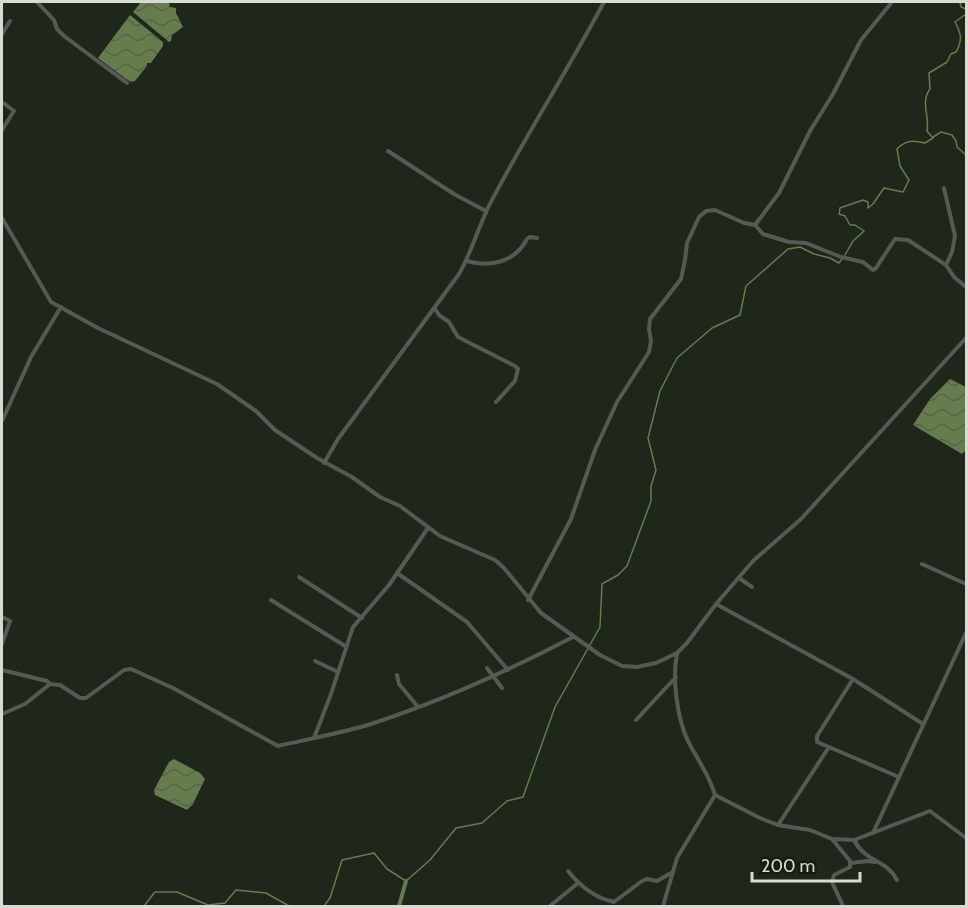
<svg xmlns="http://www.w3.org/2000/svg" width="968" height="908" font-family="Cabin,sans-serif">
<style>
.water{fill:url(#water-waves)}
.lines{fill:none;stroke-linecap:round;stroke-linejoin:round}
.stream{stroke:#657c4d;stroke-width:1.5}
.canal{stroke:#657c4d;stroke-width:4}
.minor{stroke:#575a54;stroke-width:4}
</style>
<defs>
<pattern id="water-waves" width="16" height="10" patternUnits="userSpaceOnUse" patternTransform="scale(1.5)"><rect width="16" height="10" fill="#657c4d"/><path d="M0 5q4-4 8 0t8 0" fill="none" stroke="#566547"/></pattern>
</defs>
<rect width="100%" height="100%" fill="#1f261a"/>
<g class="water">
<path d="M141,2h28l1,5 6,1v5l7,14 -11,8 -1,6 -2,1 -36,-30z"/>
<path d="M130,15l33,27v4l-12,17h-4v3l-12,15 -5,1 -32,-24z"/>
<path d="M950,379l16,8v63l-4,4 -49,-29 17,-26z"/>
<path d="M174,759l26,14 5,6 -12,25 -6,6 -32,-15 -1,-5 15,-28z"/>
</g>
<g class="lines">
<g class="stream">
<path d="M960,2l1,5 5,2"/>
<path d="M933,137l8,-5 11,3 4,6 1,6 9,8"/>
<path d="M845,255l8,-14 11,-10 -9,-6h-5l-5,-9 -6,-2 1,-6 23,-8 5,2v6l5,-4 11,-16 19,4 6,-12 -9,-14 -3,-17c9,-9 16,-9 28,-6l8,-5 -6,-7c3,-14 -7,-29 3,-42l-1,-16 18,-11 4,-8 5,-2c7,-12 5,-19 -1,-30l11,-8"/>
<path d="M144,906l11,-14h22l31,13 17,-2 11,-13 30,3 23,13"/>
<path d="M324,906l6,-8 12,-38 32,-7 13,16 19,12 24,-21 26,-32 26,-5 25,-22 16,-4 32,-90 45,-80 2,-43 16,-9 9,-9 24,-65v-15l5,-16 -8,-32 12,-47 17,-33 35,-30 28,-13 6,-29 42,-37 12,-2 14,7 16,4 9,5 3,-4"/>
</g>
<path class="canal" d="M399,906l7,-25"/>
<g class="minor">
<path d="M37,2l17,18 3,9 7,7 63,47"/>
<path d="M2,34l8,-13"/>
<path d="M2,102l12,9 -12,19"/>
<path d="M388,151l66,43 32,17"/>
<path d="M944,188l11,48 -3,16 -6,13"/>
<path d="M2,218l49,84 47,26 119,56 39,27 19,19 42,28 35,19 28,20 20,9 40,30 55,24 9,8 37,45 59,42 22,11 15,1 19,-4 21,-10 10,-10 29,-39 37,-43 48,-42 165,-181"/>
<path d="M755,225l24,-32 31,-62 23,-37 28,-54 31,-38"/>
<path d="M467,261c23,7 48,1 60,-22l3,-2 7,1"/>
<path d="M435,309l4,6 10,7 9,15 57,29 3,3 -3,12 -19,21"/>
<path d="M2,421l29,-64 30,-50"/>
<path d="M324,463l14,-24 121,-165c14,-24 20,-51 34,-76 35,-66 76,-130 111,-196"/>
<path d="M922,564l44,20"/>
<path d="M397,573l70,49 41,48"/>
<path d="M299,577l63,41"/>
<path d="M739,578l13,9"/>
<path d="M271,600l74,46"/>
<path d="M528,600l43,-81 24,-69 22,-48 32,-50 2,-11 -2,-12 1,-10 31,-40 4,-19 2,-17 12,-26 7,-6 9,-1 29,13 11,2 8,9 26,8 17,1 35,14 22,5 10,8 3,-2 19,-29 13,1 38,25 8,12 12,10"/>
<path d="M716,604l137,75 -36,57v6l12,5"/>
<path d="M2,617l8,4 -8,23"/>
<path d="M315,661l23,11"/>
<path d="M487,668l15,20"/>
<path d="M2,670l45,11 3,3 10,1 20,13h6l38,-28 7,-1 42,19 105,58c31,-7 63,-13 93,-22 71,-23 137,-53 202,-87"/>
<path d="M397,675l2,9 19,23"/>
<path d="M853,679l70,45"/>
<path d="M2,714l23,-10 25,-20"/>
<path d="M636,720l40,-43"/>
<path d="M314,738l17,-44 22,-67 36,-42 39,-57"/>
<path d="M715,795l45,23 18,7 32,5 22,9 22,1 76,-29 36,27"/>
<path d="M778,825l51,-78 70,30"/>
<path d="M873,833l93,-200"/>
<path d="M832,839l18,22v6l-16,8 -2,7 11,24"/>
<path d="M854,840c11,22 33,20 43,40"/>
<path d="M851,863l16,-2 8,1"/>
<path d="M568,871c12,15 26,27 46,31l28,-21 5,-2 10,2 14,-8"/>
<path d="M550,906l28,-23"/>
<path d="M663,906l14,-48 38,-63c-7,-23 -17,-34 -27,-54 -11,-23 -16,-63 -11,-87"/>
</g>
</g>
<rect width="968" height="908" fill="none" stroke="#d7dbd3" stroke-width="6"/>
<path d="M752 872v9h108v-9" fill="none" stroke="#d7dbd3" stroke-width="3"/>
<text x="761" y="872" font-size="18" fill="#d7dbd3" stroke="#161c11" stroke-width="4.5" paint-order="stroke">200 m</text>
</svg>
